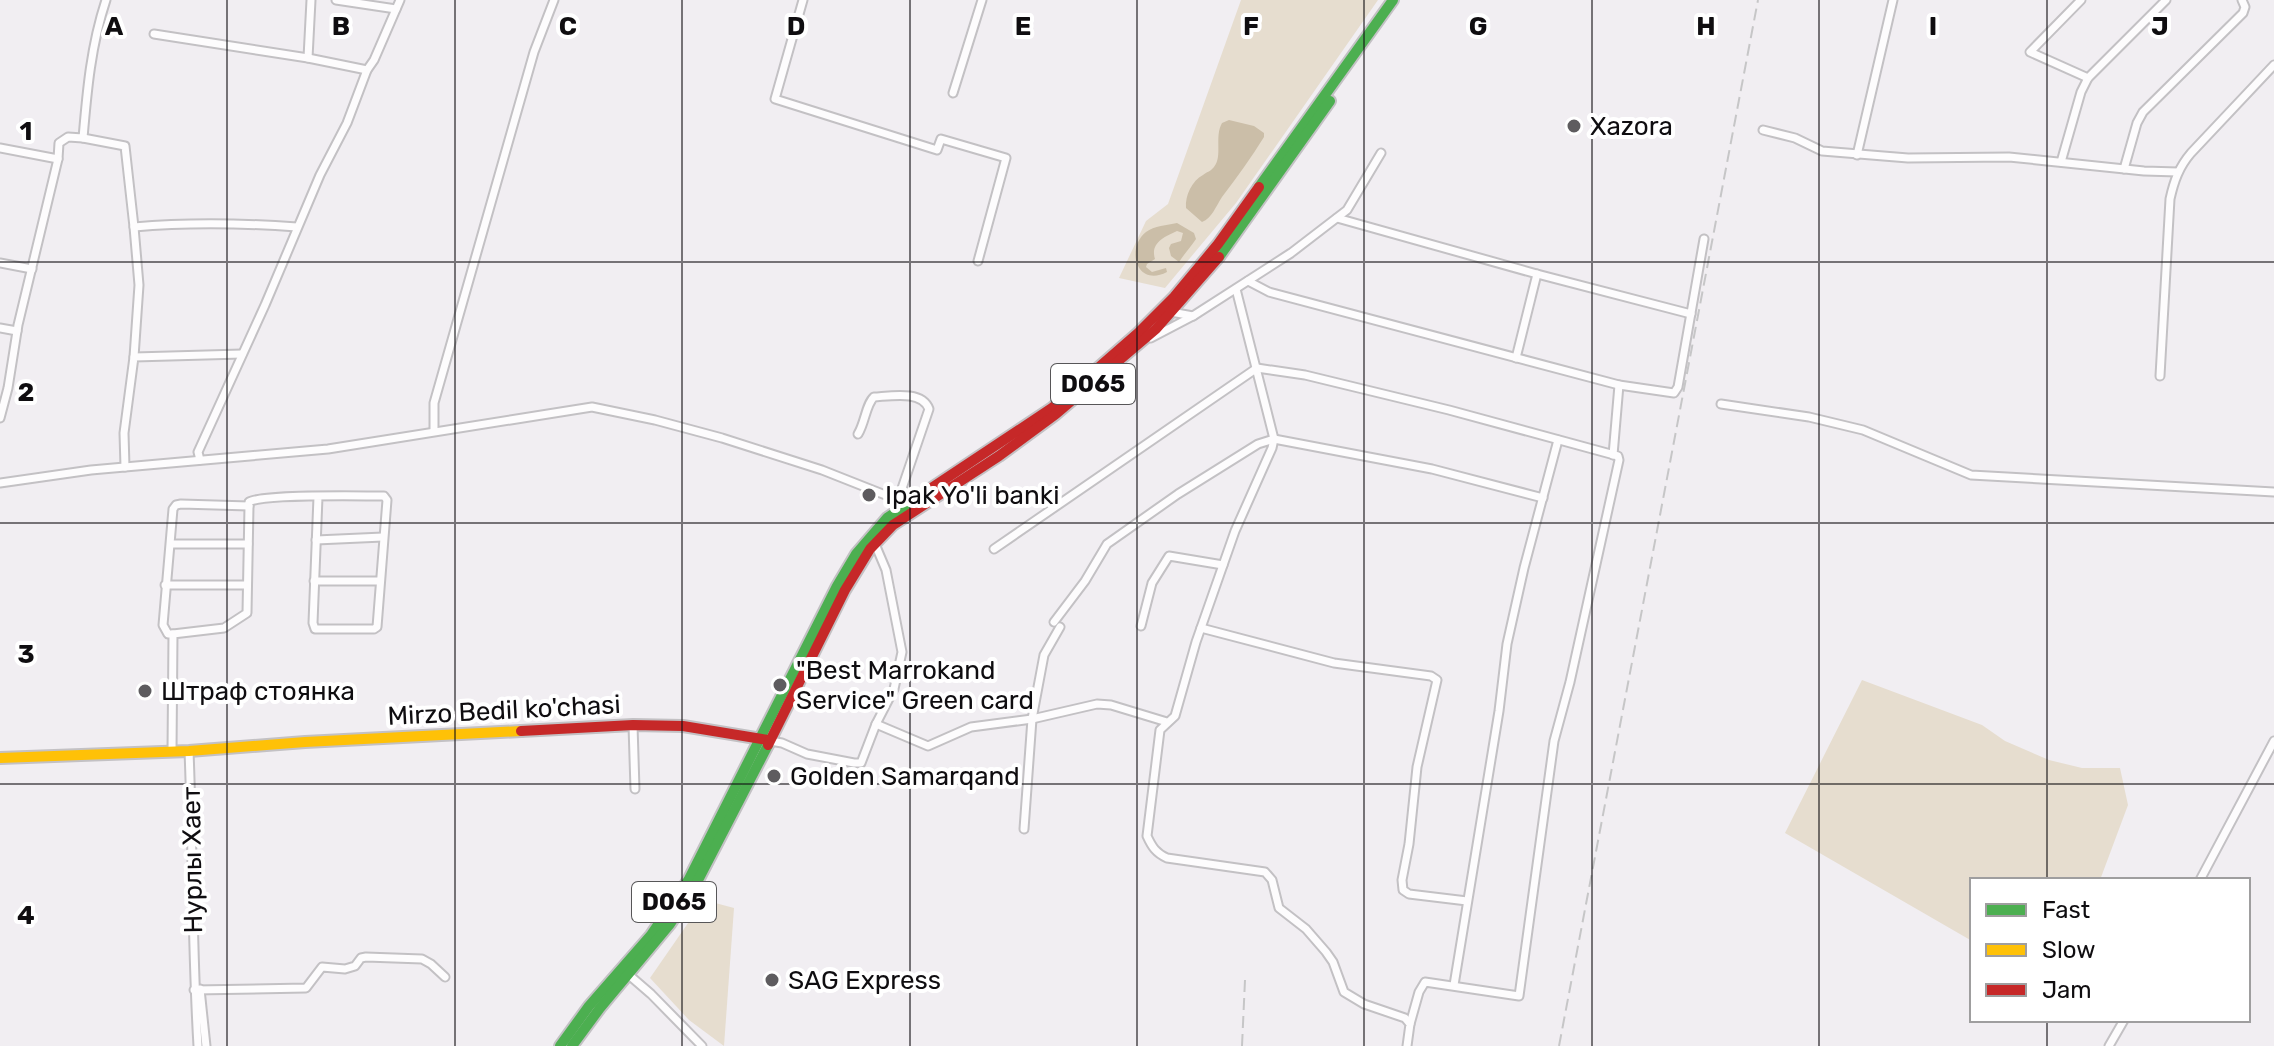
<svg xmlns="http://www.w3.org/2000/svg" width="2274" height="1046" font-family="Rubik,sans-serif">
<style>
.green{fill:#e6ddcf}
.water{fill:#cbbea8}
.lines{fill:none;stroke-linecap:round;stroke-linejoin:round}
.street-casing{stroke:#c3c1c4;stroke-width:11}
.fast-casing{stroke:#c3c1c4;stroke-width:14}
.slow-casing{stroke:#c3c1c4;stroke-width:14}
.jam-casing{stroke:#c3c1c4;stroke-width:14}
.street{stroke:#fdfcfd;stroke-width:7}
.fast{stroke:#4caf50;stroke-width:10}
.slow{stroke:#ffc107;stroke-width:10}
.jam{stroke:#c62828;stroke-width:10}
.rail{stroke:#c6c6c7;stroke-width:2;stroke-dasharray:12 6;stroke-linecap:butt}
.grid{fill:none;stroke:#0f0d10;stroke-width:2;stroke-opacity:0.55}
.poi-dot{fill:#5e5c5f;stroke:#fff;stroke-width:3}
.labels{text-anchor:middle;stroke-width:8;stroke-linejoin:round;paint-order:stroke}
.shield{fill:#fff;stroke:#575658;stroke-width:2}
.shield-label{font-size:24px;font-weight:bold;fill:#0f0d10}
.poi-label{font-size:26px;fill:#0f0d10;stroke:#fff;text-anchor:start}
.street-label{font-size:26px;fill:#0f0d10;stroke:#fff}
.grid-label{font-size:26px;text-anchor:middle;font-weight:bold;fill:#0f0d10;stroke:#fff;stroke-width:8;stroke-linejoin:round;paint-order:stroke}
</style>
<rect width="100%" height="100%" fill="#f1eef2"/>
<g class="green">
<path d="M1241,0h137l-142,203 -71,85 -46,-10 27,-57 22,-17z"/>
<path d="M1862,680l120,45 23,16 44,19 33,8h38l8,37 -28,75h-128v61l-187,-108z"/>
<path d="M704,900l30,8 -10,138 -35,-26 -39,-42z"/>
</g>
<g class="water">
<path d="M1229,120l25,6 10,7v4c-13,21 -27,40 -42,60 -6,9 -10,21 -20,25l-16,-14c-1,-13 6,-27 17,-33 5,-4 7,-3 11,-8 9,-11 0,-30 8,-44z"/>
<path d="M1177,223l17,10 2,6c-5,8 -12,15 -17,23l-8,-6 -2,-8 2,-4 10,-3 2,-8 -6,-2c-13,6 -27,12 -22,28l-8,5 -1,3 6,5 14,-4 1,4c-30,16 -42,-23 -21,-40 8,-6 21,-7 31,-9z"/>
</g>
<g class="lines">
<defs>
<g id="street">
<path d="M336,0l60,9"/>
<path d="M803,0l-28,99 162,51 4,-11 65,19 -28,103"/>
<path d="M2081,0l-51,52 58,26"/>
<path d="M154,34l154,24 59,12 -20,53 -27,52 -55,130 -67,147 2,8"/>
<path d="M308,58l3,-58"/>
<path d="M367,70l7,-10 26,-60"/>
<path d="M953,93l29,-93"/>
<path d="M1763,130l32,8 27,13 86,7 101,-1 135,14 34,1"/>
<path d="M83,138l42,8 9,81c55,-5 108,-4 163,0"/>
<path d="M0,148l58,11"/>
<path d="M1857,155l36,-155"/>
<path d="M2061,162l20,-70 7,-14 78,-78"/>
<path d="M2124,169l13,-46 6,-11 100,-99 2,-6 -3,-7"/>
<path d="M1337,218l200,56 154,40"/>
<path d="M134,227l5,58 -5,72"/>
<path d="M0,263l32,6"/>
<path d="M1248,281l21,11 350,93 55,8 4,-6 26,-148"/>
<path d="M1236,289l38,150 -2,9 -37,83 -39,111 -21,74 -15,14 -13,106c5,11 9,17 20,22l98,14 7,8 7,28 27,21 20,23 7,10 11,30 20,12 41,14 5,6 -3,22"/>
<path d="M1171,312l22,4 98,-63 56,-43 34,-57"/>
<path d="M0,328l17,3"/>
<path d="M1151,338l42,-22"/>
<path d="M1516,358l21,-84"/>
<path d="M2160,376l10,-177c4,-18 9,-32 21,-46l83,-88"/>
<path d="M1721,404l88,13 54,13 108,45 303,17"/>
<path d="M0,418l8,-30 10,-63 40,-166 1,-16 9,-6 15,1c4,-47 8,-93 23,-138"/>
<path d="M434,430v-27l100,-351 20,-52"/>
<path d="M858,434c7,-11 8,-30 16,-37 17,-1 48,-7 55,12l-31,91"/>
<path d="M1613,455l6,-70"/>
<path d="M125,467l-1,-34 10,-76 108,-3"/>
<path d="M0,483l91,-13 237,-21 264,-42 63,13 67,18 100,32 76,30 7,6"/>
<path d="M316,540l67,-3"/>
<path d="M171,544h77"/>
<path d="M994,549l263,-181 48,7 144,35 169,46 1,4 -49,222 -16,59 -35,255 -94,-14 -6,10 -9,32"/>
<path d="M314,581h65"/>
<path d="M165,585h82"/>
<path d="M1054,622l31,-41 22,-37 71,-50 80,-50 16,-5 158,30 111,29"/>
<path d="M1141,626l11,-43 17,-27 54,9"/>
<path d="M1201,628l133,35 97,13 6,4 -20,87 -8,77 -7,36 1,10 6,4 58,7"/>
<path d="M173,634h-5l-5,-9 10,-116 3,-4 5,-1 68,2v-4c13,-8 108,-6 130,-6h5l3,4 -10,127 -3,2h-59l-2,-6 5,-126"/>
<path d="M876,724l52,22 43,-19 61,-8 65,-15 14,1 56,17"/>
<path d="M633,725l2,64"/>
<path d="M770,741l12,2 25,11 47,9h7l15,-39 18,-35 8,-37 -16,-82 -11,-26"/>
<path d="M172,751l1,-117 51,-6 23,-15 2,-107"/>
<path d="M189,751c4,98 3,197 9,295"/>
<path d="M1024,829l8,-110 12,-64 16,-28"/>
<path d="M2200,880l74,-139"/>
<path d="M629,975l22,19 51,52"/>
<path d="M1454,985l45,-274 8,-67 17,-76 34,-128"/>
<path d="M200,989l6,57"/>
<path d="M194,990l112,-2 16,-21 23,2 10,-3 6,-8 5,-1 56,2 9,5 14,13"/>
<path d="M2109,1046l15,-26"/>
</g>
<g id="fast">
<path d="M1259,187l134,-187"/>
<path d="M1219,257l111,-156"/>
<path d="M560,1046l29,-40 62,-71 38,-56 148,-293 19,-32 31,-36 40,-27"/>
<path d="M572,1046l28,-38 70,-84 24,-36 74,-143"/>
</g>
<path id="slow" d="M0,758l189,-7 116,-9 216,-11"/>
<g id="jam">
<path d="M927,491l125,-83 86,-75 36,-36 44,-53 41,-57"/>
<path d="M521,731l112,-6 50,1 85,14"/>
<path d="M768,745l77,-155 25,-41 23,-24 106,-69 57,-42 100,-85 63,-72"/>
</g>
</defs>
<use href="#street" class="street-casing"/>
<use href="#fast" class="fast-casing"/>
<use href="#slow" class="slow-casing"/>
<use href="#jam" class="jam-casing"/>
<use href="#street" class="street"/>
<use href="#fast" class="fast"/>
<use href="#slow" class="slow"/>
<use href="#jam" class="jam"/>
<g class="rail">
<path d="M1242,1046l3,-66"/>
<path d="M1559,1046l199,-1046"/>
</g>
</g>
<path class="grid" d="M227,0v1046M455,0v1046M682,0v1046M910,0v1046M1137,0v1046M1364,0v1046M1592,0v1046M1819,0v1046M2047,0v880M0,262h2274M0,523h2274M0,784h2274M2047,1020v26"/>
<g class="poi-dot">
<circle cx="1574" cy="126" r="8"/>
<circle cx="869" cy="495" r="8"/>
<circle cx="780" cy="685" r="8"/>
<circle cx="145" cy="691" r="8"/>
<circle cx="774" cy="776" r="8"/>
<circle cx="772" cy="980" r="8"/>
</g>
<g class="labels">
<g class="shield">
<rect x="1051" y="364" width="84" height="40" rx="6"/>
<rect x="632" y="882" width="84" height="40" rx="6"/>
</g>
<g class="shield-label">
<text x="1093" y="392">D065</text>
<text x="674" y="910">D065</text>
</g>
<g class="poi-label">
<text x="1590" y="135">Xazora</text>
<text x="885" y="504">Ipak Yo'li banki</text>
<text x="796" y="679">"Best Marrokand<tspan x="796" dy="30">Service" Green card</tspan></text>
<text x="161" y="700">Штраф стоянка</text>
<text x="790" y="785">Golden Samarqand</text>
<text x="788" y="989">SAG Express</text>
</g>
<g class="street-label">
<text transform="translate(504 710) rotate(-3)" y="9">Mirzo Bedil ko'chasi</text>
<text transform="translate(192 860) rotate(-91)" y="9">Нурлы Хает</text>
</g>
</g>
<g class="grid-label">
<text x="114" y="35">A</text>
<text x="341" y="35">B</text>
<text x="568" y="35">C</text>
<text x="796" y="35">D</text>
<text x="1023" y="35">E</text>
<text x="1251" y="35">F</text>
<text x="1478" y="35">G</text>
<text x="1706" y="35">H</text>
<text x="1933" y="35">I</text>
<text x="2160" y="35">J</text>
<text x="26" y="140">1</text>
<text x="26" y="401">2</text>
<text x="26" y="663">3</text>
<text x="26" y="924">4</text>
</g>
<rect x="1970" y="878" width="280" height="144" fill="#ffffff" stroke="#9f9e9f" stroke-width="2"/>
<rect x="1986" y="904" width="40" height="12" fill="#4caf50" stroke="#9f9e9f" stroke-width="2"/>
<text x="2042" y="918" font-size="24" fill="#0f0d10">Fast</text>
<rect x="1986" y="944" width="40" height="12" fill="#ffc107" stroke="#9f9e9f" stroke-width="2"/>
<text x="2042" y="958" font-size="24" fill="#0f0d10">Slow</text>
<rect x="1986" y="984" width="40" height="12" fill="#c62828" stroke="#9f9e9f" stroke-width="2"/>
<text x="2042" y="998" font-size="24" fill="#0f0d10">Jam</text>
</svg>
